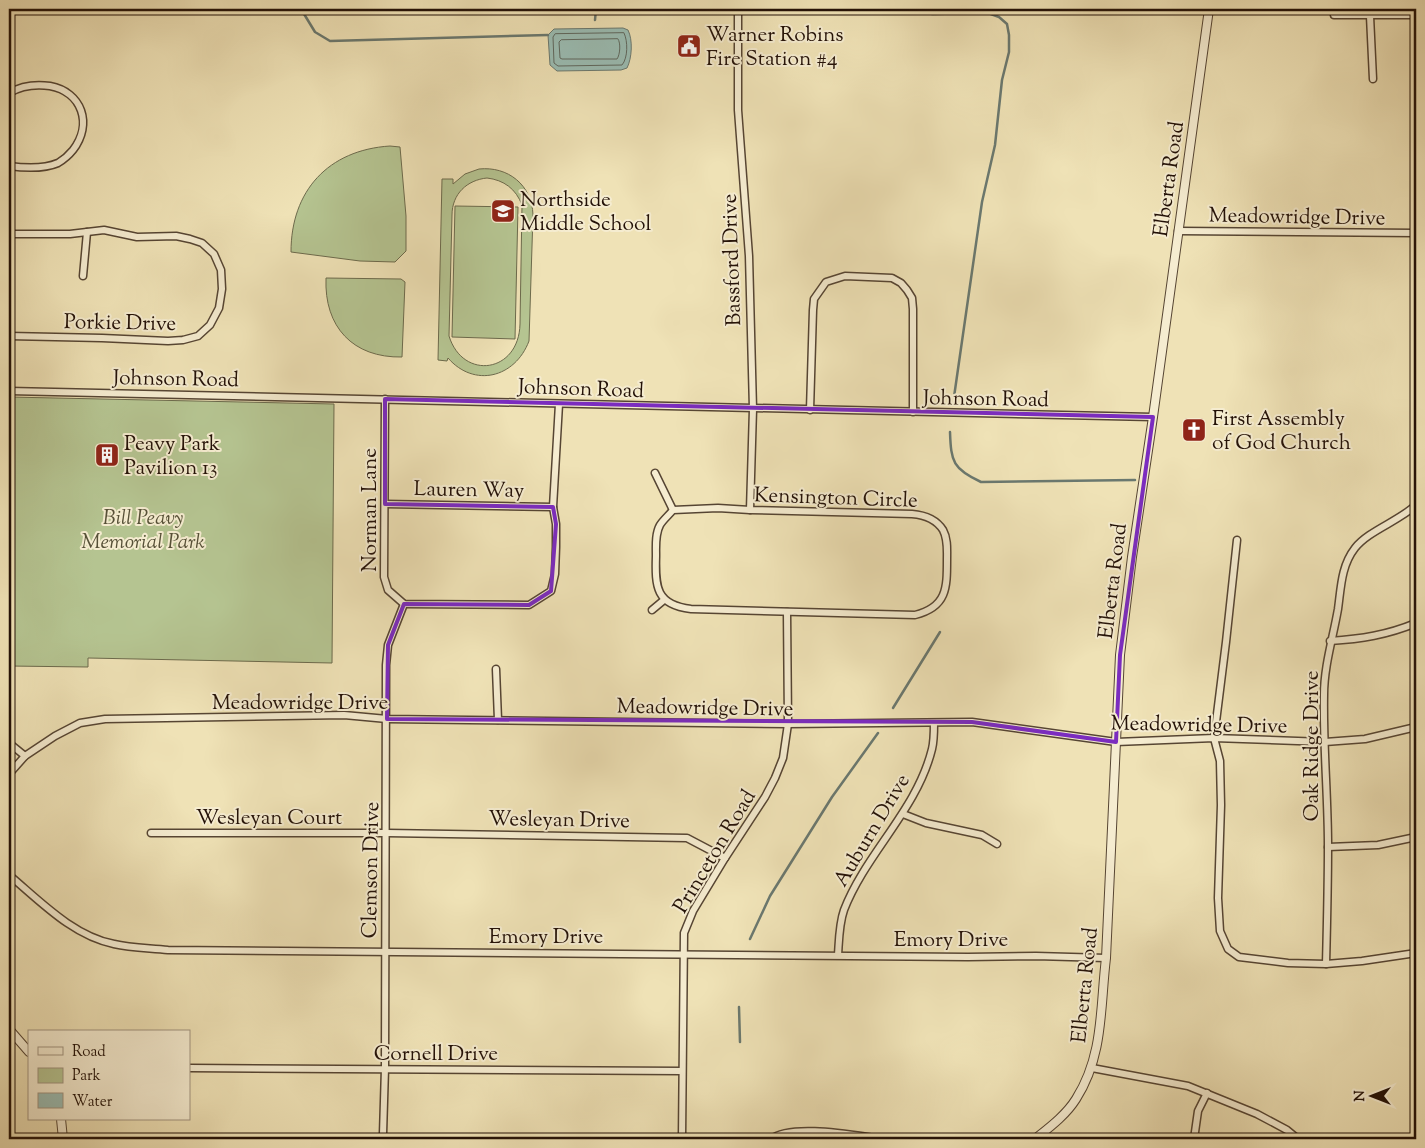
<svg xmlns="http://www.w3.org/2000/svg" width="1425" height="1148" font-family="'Sorts Mill Goudy',serif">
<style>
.green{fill:#b5c491;stroke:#6c6a4c;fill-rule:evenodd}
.water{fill:#9abdb4;stroke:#6a786f}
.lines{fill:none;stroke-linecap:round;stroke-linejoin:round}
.shore{stroke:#5e675e;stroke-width:1}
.stream{stroke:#6a786f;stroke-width:2.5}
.minor-casing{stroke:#564533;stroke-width:9}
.tertiary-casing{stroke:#564533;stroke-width:10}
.minor{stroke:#f5ecd0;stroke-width:6}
.tertiary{stroke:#f5ecd0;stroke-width:8}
.marked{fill:none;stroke:#7b2cbf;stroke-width:4;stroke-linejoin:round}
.labels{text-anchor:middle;stroke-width:4;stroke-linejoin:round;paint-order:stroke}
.poi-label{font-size:21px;fill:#231107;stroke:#f5ecd0;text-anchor:start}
.street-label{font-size:21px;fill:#231107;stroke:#f5ecd0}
.park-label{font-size:21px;font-style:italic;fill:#565037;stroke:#f5ecd0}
</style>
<rect width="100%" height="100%" fill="#efe2b6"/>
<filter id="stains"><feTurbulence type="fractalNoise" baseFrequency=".004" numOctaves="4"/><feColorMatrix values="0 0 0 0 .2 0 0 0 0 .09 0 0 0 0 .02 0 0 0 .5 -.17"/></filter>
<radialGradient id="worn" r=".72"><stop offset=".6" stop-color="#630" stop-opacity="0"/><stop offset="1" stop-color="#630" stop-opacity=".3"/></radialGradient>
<g class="green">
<path d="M390,146l10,1 6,69v35l-11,11 -35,-1 -69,-9c0,-61 37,-102 99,-106z"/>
<path d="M479,169c29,-3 53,16 54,46l-4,126c-14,37 -55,47 -81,17l-1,3 -9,-1 4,-181h11v5l12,-10zM487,178c17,2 29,11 35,27l-2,119c-1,49 -57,57 -71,12l3,-121c0,-21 15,-35 35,-37z"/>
<path d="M455,206l63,1 -3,132 -63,-2z"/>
<path d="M326,278l75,1 4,3 -3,75c-49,1 -78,-30 -76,-79z"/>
<path d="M9,397l325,7 -2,259 -244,-5v9l-79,-1z"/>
</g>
<path class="water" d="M623,28l5,2c5,10 4,28 -1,38l-6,2 -64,1 -7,-6 -2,-30 6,-6z"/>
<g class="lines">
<g class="shore">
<path d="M624,33c4,8 4,25 -2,32l-64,1 -4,-3 -1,-26 2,-3z"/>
<path d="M618,39c3,4 2,16 -1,20h-55l-2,-1 -1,-16 2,-2z"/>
</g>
<g class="stream">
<path d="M301,9l14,23 15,9 218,-6"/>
<path d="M639,9l93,1"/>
<path d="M744,10l153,3"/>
<path d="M932,14l56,-1 11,4 8,7 2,11v17l-7,28 -7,65 -13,57 -28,195"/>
<path d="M595,20l1,-11"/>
<path d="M950,432c1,30 3,37 31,50l154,-2"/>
<path d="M893,708l47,-76"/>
<path d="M750,939l20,-43 62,-99 46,-64"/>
<path d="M739,1007l1,35"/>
</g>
<defs>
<g id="minor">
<path d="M738,9v101l11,146 4,153 -3,101"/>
<path d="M1333,9l1,6h82v-6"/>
<path d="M1370,16l3,63"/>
<path d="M9,93c12,-7 27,-9 41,-7 32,6 43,38 23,64 -4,5 -10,10 -15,13 -14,6 -34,5 -49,3"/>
<path d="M1178,231l238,2"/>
<path d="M9,234h61l34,-4 33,7 39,-1 14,3 12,4 12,11 7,16 1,19 -3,19 -9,17 -12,11 -15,4 -15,1 -66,-3 -93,-2"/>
<path d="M83,276l4,-44"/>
<path d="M9,391l1144,26"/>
<path d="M385,399l-1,178 4,13 16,14 125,1 22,-14 4,-17 1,-27v-23l-3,-17 6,-103"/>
<path d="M810,410l3,-100 1,-11 12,-17 19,-6 47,2 9,5 6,7 5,8 1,11v103"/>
<path d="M655,473l18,37"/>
<path d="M385,504l168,3"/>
<path d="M718,508l32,2 162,4c12,1 24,5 31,16 5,9 4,20 4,30 0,28 0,47 -32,55l-224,-6c-35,-4 -36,-22 -35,-53 0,-10 -1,-22 4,-31 3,-5 9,-10 13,-15z"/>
<path d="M1237,540l-11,102 -12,96 6,23 1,44 -3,93 2,33 8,18 11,8 49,6 38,1 36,-3 54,-8"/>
<path d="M652,610l12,-10"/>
<path d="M1330,641c31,-2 57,-6 86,-18"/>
<path d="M496,669l2,51"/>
<path d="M9,743l16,13"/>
<path d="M9,774l16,-18 30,-20 25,-13 25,-4 239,-4 43,4 401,5 184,-2 144,20 98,-4 111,4 40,-3 51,-12"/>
<path d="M903,814l23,9 56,12 15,9"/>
<path d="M151,833h236l300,5 38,20"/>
<path d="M1328,847l50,-2 38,-8"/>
<path d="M9,875c31,26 64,61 105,69 17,4 36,4 54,6l800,7 68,-1 70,2"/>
<path d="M838,955c1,-14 1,-31 6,-45 22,-57 73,-100 88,-161 2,-8 2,-18 2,-26"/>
<path d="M1326,964c1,-39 2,-79 2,-118 0,-50 -5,-101 -4,-151 0,-29 9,-57 14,-86 3,-21 3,-43 17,-61 13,-17 44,-27 61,-43"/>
<path d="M189,1068l493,3"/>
<path d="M1092,1068l96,18 69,28 30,16 11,9"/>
<path d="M381,1139l2,-5 2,-66 1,-403 2,-20 16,-41"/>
<path d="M682,1139l2,-206 9,-22 32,-53 40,-61 10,-19 8,-20 5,-34 -1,-112"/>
<path d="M771,1139c21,-16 86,-3 111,0"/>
<path d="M1194,1139l4,-28 9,-18"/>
</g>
<g id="tertiary">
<path d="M9,1029l20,23"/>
<path d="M61,1119l2,20"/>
<path d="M1035,1139c15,-12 31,-24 41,-40 28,-44 24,-92 30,-141l14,-303 12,-98 21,-140 56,-408"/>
</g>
</defs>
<use href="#minor" class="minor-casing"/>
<use href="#tertiary" class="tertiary-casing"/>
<use href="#minor" class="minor"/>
<use href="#tertiary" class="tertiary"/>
</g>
<path class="marked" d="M385,399l768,18 -33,238 -4,87 -144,-20 -585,-3 1,-74 16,-41 125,1 22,-14 5,-67 -3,-17 -168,-3z"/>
<defs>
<symbol id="civic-square" viewBox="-11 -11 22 22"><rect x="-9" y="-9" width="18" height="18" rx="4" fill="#8f2418" stroke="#f5ecd0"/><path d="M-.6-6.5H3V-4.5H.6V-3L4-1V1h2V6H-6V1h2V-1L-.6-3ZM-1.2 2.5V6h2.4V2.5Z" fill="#fff"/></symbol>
<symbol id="school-square" viewBox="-11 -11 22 22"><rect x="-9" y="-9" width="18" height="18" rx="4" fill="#8f2418" stroke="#f5ecd0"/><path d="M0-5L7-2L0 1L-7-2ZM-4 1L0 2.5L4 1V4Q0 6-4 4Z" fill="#fff"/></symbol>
<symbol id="church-square" viewBox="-11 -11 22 22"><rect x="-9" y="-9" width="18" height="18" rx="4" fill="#8f2418" stroke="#f5ecd0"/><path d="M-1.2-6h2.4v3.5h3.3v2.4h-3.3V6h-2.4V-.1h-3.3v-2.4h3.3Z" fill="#fff"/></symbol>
<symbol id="building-square" viewBox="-11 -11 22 22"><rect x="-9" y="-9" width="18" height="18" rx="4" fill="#8f2418" stroke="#f5ecd0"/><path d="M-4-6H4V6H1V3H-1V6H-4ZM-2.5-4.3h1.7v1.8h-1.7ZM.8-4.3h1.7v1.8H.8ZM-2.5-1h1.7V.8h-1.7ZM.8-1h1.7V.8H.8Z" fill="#fff"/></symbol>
</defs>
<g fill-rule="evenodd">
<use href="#civic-square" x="675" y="32" width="28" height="28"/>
<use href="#school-square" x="489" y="197" width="28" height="28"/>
<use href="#church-square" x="1180" y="416" width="28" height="28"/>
<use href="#building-square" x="93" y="441" width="28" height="28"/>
</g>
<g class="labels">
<g class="poi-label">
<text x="706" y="41">Warner Robins<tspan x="706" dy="24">Fire Station #4</tspan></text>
<text x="520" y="206">Northside<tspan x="520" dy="24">Middle School</tspan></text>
<text x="1212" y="425">First Assembly<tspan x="1212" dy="24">of God Church</tspan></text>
<text x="124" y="450">Peavy Park<tspan x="124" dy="24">Pavilion 13</tspan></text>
</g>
<g class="street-label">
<text transform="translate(1168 179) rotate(-82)" y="7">Elberta Road</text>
<text transform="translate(1297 216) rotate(1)" y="7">Meadowridge Drive</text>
<text transform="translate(731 260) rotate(-92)" y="7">Bassford Drive</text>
<text transform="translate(120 322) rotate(1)" y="7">Porkie Drive</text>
<text transform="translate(176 378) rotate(1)" y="7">Johnson Road</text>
<text transform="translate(581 388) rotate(2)" y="7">Johnson Road</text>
<text transform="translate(986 398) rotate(1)" y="7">Johnson Road</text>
<text transform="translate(469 489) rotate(1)" y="7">Lauren Way</text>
<text transform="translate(836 497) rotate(2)" y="7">Kensington Circle</text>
<text transform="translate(369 510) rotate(-90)" y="7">Norman Lane</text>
<text transform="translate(1112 581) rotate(-83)" y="7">Elberta Road</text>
<text x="300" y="709">Meadowridge Drive</text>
<text transform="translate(705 707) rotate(1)" y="7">Meadowridge Drive</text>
<text transform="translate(1199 724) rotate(1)" y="7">Meadowridge Drive</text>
<text transform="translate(1311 746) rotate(-90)" y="7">Oak Ridge Drive</text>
<text x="269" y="824">Wesleyan Court</text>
<text transform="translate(559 819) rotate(1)" y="7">Wesleyan Drive</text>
<text transform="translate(871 830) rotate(-59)" y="7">Auburn Drive</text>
<text transform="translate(714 851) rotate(-59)" y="7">Princeton Road</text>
<text transform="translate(370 870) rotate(-89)" y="7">Clemson Drive</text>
<text x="546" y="943">Emory Drive</text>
<text x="951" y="946">Emory Drive</text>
<text transform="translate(1084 985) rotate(-84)" y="7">Elberta Road</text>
<text x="436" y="1060">Cornell Drive</text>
</g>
<g class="park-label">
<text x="143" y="524">Bill Peavy<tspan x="143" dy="24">Memorial Park</tspan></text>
</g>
</g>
<rect width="1425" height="1148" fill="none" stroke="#efe2b6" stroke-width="30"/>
<rect x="10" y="10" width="1405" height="1128" fill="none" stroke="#231107" stroke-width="2.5"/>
<rect x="15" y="15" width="1395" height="1118" fill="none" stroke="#231107"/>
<rect x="28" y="1030" width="162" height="90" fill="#f5ecd0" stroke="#a19480"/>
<rect x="38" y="1047" width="25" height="8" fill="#f5ecd0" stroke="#a19480"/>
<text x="72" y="1056" font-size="15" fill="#231107">Road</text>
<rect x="38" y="1068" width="25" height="15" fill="#b5c491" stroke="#a19480"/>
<text x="72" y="1080" font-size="15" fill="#231107">Park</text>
<rect x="38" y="1093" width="25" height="15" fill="#9abdb4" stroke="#a19480"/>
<text x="72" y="1106" font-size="15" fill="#231107">Water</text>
<g transform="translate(1372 1096) rotate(270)" stroke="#f5ecd0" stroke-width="4" paint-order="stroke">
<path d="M0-4L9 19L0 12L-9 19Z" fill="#231107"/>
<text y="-8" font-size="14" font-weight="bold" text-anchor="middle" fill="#231107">N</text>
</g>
<rect width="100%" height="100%" filter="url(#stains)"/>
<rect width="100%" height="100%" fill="url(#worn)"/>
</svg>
